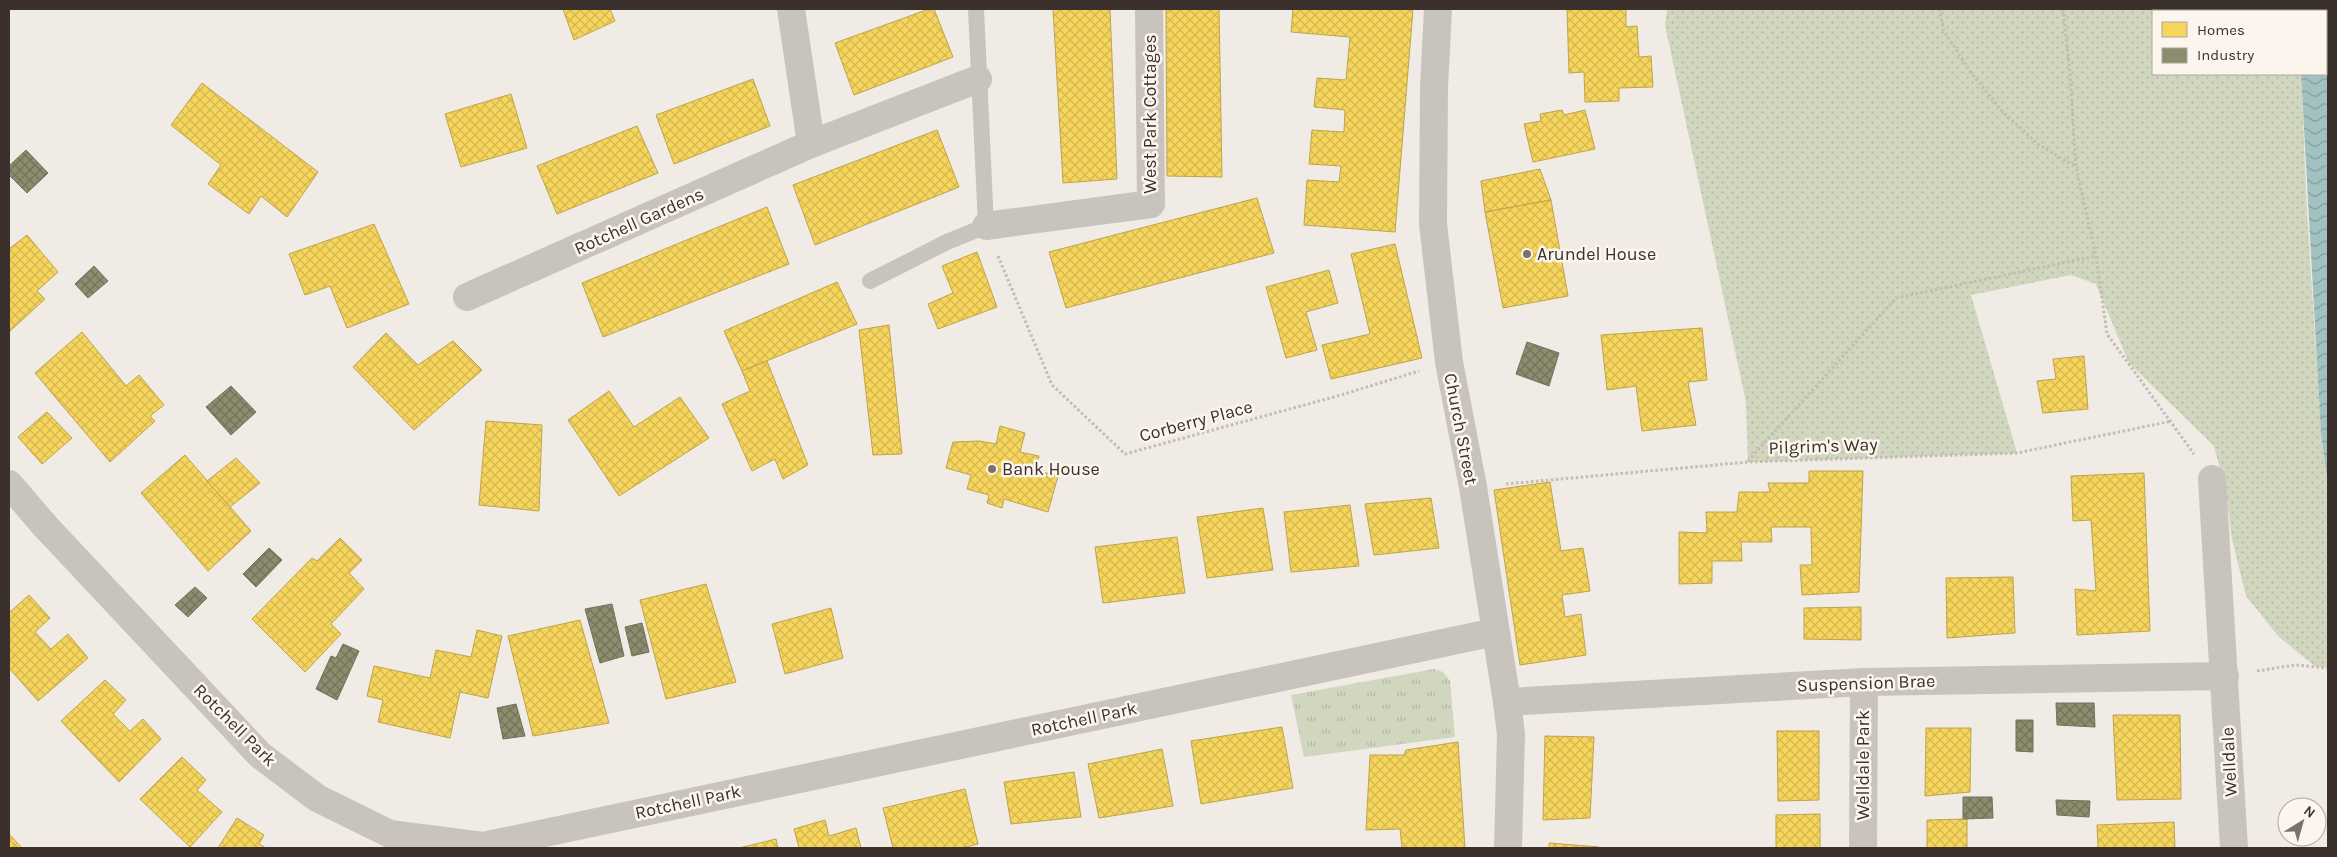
<svg xmlns="http://www.w3.org/2000/svg" width="2337" height="857" font-family="Karla,sans-serif">
<style>
.grass{fill:url(#grass-tufts)}
.park{fill:url(#park-dots)}
.water{fill:url(#water-waves)}
.homes{fill:url(#homes-cross-hatch);stroke:#bea44d}
.industry{fill:url(#industry-cross-hatch);stroke:#74705a}
.lines{fill:none;stroke-linecap:round;stroke-linejoin:round}
.path{stroke:#c2bbb6;stroke-width:3;stroke-dasharray:2.5 2.5;stroke-linecap:butt}
.service{stroke:#c9c3be;stroke-width:16}
.minor{stroke:#c9c3be;stroke-width:28}
.poi-dot{fill:#7a716c;stroke:#fbf5ee;stroke-width:2}
.labels{text-anchor:middle;stroke-width:5;stroke-linejoin:round;paint-order:stroke}
.street-label{font-size:18px;fill:#3b302b;stroke:#fbf5ee}
.poi-label{font-size:18px;fill:#3b302b;stroke:#fbf5ee;text-anchor:start}
</style>
<defs>
<pattern id="grass-tufts" width="24" height="20" patternUnits="userSpaceOnUse" patternTransform="scale(1.25)"><rect width="24" height="20" fill="#d1d6bf"/><path d="M3 7l-1-3M5 7V3M7 7l1-3M15 17l-1-3M17 17v-4M19 17l1-3" fill="none" stroke="#b4b8a4"/></pattern>
<pattern id="park-dots" width="8" height="8" patternUnits="userSpaceOnUse" patternTransform="scale(1.25)"><rect width="8" height="8" fill="#d1d6bf"/><path d="M2 2h.1M6 6h.1" fill="none" stroke="#b4b8a4" stroke-width="1.8" stroke-linecap="round"/></pattern>
<pattern id="water-waves" width="16" height="10" patternUnits="userSpaceOnUse" patternTransform="scale(1.25)"><rect width="16" height="10" fill="#a1c2c1"/><path d="M0 5q4-4 8 0t8 0" fill="none" stroke="#849e9d"/></pattern>
<pattern id="homes-cross-hatch" width="8" height="8" patternUnits="userSpaceOnUse" patternTransform="scale(1.25)"><rect width="8" height="8" fill="#f6d55c"/><path d="M0 0l8 8M0 8l8-8" fill="none" stroke="#d4b750"/></pattern>
<pattern id="industry-cross-hatch" width="8" height="8" patternUnits="userSpaceOnUse" patternTransform="scale(1.25)"><rect width="8" height="8" fill="#8c8c6e"/><path d="M0 0l8 8M0 8l8-8" fill="none" stroke="#74735b"/></pattern>
</defs>
<rect width="100%" height="100%" fill="#f0ebe5"/>
<path class="grass" d="M1434,669l9,3 7,9 5,56 -151,20 -13,-62z"/>
<path class="park" d="M1667,9h630v2h-144v63h148l6,139 15,230 6,43v181h-12l-37,-30 -33,-41 -14,-57 -6,-48 -12,-45 -85,-83 -33,-79 -25,-9 -100,20 46,158 -269,9 -2,-60 -81,-377z"/>
<path class="water" d="M2297,9h31v477l-7,-52 -20,-360h25v-63h-29z"/>
<g class="homes">
<path d="M563,9h47l5,12 -41,19z"/>
<path d="M929,9h5l19,48 -99,38 -19,-52z"/>
<path d="M1053,9h57l7,170 -54,4z"/>
<path d="M1166,9h53l3,168 -55,-1z"/>
<path d="M1293,9h120l-18,223 -91,-7 3,-45 32,2 2,-16 -32,-2 3,-34 32,2 1,-22 -31,-3 3,-29 29,2 4,-43 -59,-5z"/>
<path d="M1567,9h59v18l11,-1 2,31 12,-1 2,31 -34,1v13l-34,1 -1,-30 -15,1z"/>
<path d="M753,79l17,47 -96,38 -18,-49z"/>
<path d="M202,83l116,89 -31,45 -26,-21 -12,18 -41,-30 13,-19 -50,-40z"/>
<path d="M511,94l16,54 -66,19 -16,-53z"/>
<path d="M1562,110l2,5 21,-5 10,39 -62,13 -9,-38 17,-3 -1,-7z"/>
<path d="M637,126l21,47 -101,41 -20,-48z"/>
<path d="M937,130l22,57 -144,58 -22,-60z"/>
<path d="M1540,169l11,31 -66,12 -4,-31z"/>
<path d="M1257,198l17,55 -208,55 -17,-56z"/>
<path d="M1551,200l17,96 -65,12 -18,-96z"/>
<path d="M767,207l22,57 -186,73 -21,-54z"/>
<path d="M374,224l35,80 -62,24 -17,-42 -25,9 -16,-41z"/>
<path d="M27,235l31,37 -21,19 8,8 -36,33v-83z"/>
<path d="M1395,244l27,114 -91,21 -9,-34 48,-11 -19,-80z"/>
<path d="M977,252l20,55 -59,22 -10,-25 25,-11 -11,-27z"/>
<path d="M1329,270l9,33 -32,9 11,38 -31,8 -20,-71z"/>
<path d="M837,282l20,42 -115,47 -18,-40z"/>
<path d="M889,325l13,129 -29,1 -14,-125z"/>
<path d="M1702,328l5,52 -19,2 8,43 -54,6 -6,-45 -29,4 -6,-55z"/>
<path d="M82,332l44,54 13,-11 25,30 -14,11 5,5 -45,41 -75,-89z"/>
<path d="M386,333l32,32 35,-24 29,29 -68,60 -61,-63z"/>
<path d="M2084,356l4,53 -45,4 -6,-32 19,-2 -3,-20z"/>
<path d="M767,361l41,104 -25,14 -8,-20 -23,12 -30,-67 28,-13 -8,-20z"/>
<path d="M609,391l25,36 46,-30 29,41 -90,58 -51,-76z"/>
<path d="M47,412l25,26 -30,26 -24,-27z"/>
<path d="M486,421l56,4 -3,86 -60,-6z"/>
<path d="M1000,426l25,7 -5,19 19,4 -4,14 23,6 -10,36 -44,-13 -2,9 -15,-5 2,-8 -22,-6 4,-14 -25,-7 7,-26 27,-1 16,3z"/>
<path d="M185,455l66,76 -43,40 -67,-78z"/>
<path d="M236,458l24,25 -30,24 -23,-26z"/>
<path d="M1809,471h54l-4,121 -57,3 -2,-30h12l-1,-38h-40l1,15h-31l1,19h-30v22l-33,1v-52l28,1 -1,-21h31l2,-20h31l-2,-9h41z"/>
<path d="M2144,473l6,158 -73,4 -2,-46 21,2 -5,-71 -18,1 -2,-45z"/>
<path d="M1550,482l11,69 22,-3 7,43 -28,4 3,22 16,-3 5,41 -66,10 -26,-175z"/>
<path d="M1431,498l8,50 -65,7 -9,-51z"/>
<path d="M1350,505l9,61 -68,6 -7,-60z"/>
<path d="M1263,508l10,62 -66,8 -10,-61z"/>
<path d="M1177,537l8,56 -82,10 -8,-56z"/>
<path d="M340,538l22,22 -13,13 15,16 -33,35 10,10 -36,38 -53,-53 60,-61 5,3z"/>
<path d="M2013,577l2,56 -68,5 -1,-60z"/>
<path d="M706,584l30,98 -70,17 -26,-99z"/>
<path d="M29,595l21,23 -15,14 16,17 17,-15 20,24 -50,43 -29,-33v-55z"/>
<path d="M1861,607v33l-57,-1v-31z"/>
<path d="M831,608l12,50 -58,16 -13,-50z"/>
<path d="M580,620l29,103 -76,13 -25,-100z"/>
<path d="M477,630l25,6 -14,62 -28,-6 -10,46 -72,-16 5,-22 -16,-4 7,-30 56,12 6,-28 35,7z"/>
<path d="M105,680l21,20 -13,14 17,17 13,-12 18,20 -42,43 -58,-61z"/>
<path d="M2113,715h67l1,84 -64,1z"/>
<path d="M1282,727l11,61 -92,16 -10,-63z"/>
<path d="M1926,728h45l-1,64 -45,4z"/>
<path d="M1777,731h42v69l-41,1z"/>
<path d="M1545,736l49,1 -4,81 -47,2z"/>
<path d="M1458,742l7,106h-63l-2,-19 -34,1 4,-75h34l2,-5z"/>
<path d="M1162,749l11,57 -74,12 -11,-54z"/>
<path d="M182,757l24,23 -9,10 25,22 -32,35 -50,-48z"/>
<path d="M1074,772l7,45 -70,7 -7,-42z"/>
<path d="M965,789l13,55 -16,4h-69l-10,-40z"/>
<path d="M1820,814v34h-44v-33z"/>
<path d="M237,818l27,17 -5,9 7,4h-48z"/>
<path d="M1967,819v29h-40v-28z"/>
<path d="M825,820l4,16 27,-8 5,20h-62l-5,-19z"/>
<path d="M2174,822l1,26h-77l-1,-23z"/>
<path d="M9,834l13,14h-13z"/>
<path d="M776,839l2,9h-39z"/>
<path d="M1549,843l50,4v1h-50z"/>
</g>
<g class="industry">
<path d="M26,150l22,23 -21,20 -18,-18v-9z"/>
<path d="M94,266l14,15 -20,17 -13,-14z"/>
<path d="M1527,342l32,11 -10,33 -33,-12z"/>
<path d="M231,386l25,26 -25,23 -25,-28z"/>
<path d="M269,548l13,12 -26,27 -13,-13z"/>
<path d="M195,587l12,11 -19,19 -13,-12z"/>
<path d="M612,604l12,52 -24,7 -15,-54z"/>
<path d="M642,623l7,29 -17,4 -7,-29z"/>
<path d="M343,644l16,7 -22,49 -21,-11 15,-33 5,2z"/>
<path d="M2056,703h38l1,24 -38,-2z"/>
<path d="M516,704l9,32 -22,3 -6,-31z"/>
<path d="M2016,720h17v32l-17,-1z"/>
<path d="M1963,797h29l1,21 -30,1z"/>
<path d="M2056,800l34,1 -1,16 -32,-2z"/>
</g>
<g class="lines">
<g class="path">
<path d="M1939,9l5,22 27,42 31,38 37,34 36,21"/>
<path d="M2063,9l7,64 6,94 20,89 11,78 87,120"/>
<path d="M998,256l54,129 73,69 216,-59 78,-24"/>
<path d="M1748,461l148,-163 200,-42"/>
<path d="M1506,484l242,-22 269,-9 155,-32"/>
<path d="M2257,671l38,-6 33,3"/>
</g>
<path class="service" d="M870,281l77,-39 39,-16 -10,-217"/>
<g class="minor">
<path d="M791,9l20,135 167,-65"/>
<path d="M1438,9l-4,78 -1,137 16,138 24,125 34,215 4,33 -3,113"/>
<path d="M986,226l165,-22 -2,-195"/>
<path d="M467,297l344,-153"/>
<path d="M2212,479l22,369"/>
<path d="M9,484l37,43 214,228 57,43 73,36 93,12 1012,-214"/>
<path d="M1507,702l357,-20 361,-6"/>
<path d="M1863,848l1,-166"/>
</g>
</g>
<g class="poi-dot">
<circle cx="1527" cy="254" r="5"/>
<circle cx="992" cy="469" r="5"/>
</g>
<g class="labels">
<g class="street-label">
<text transform="translate(1150 114) rotate(-90)" y="6">West Park Cottages</text>
<text transform="translate(639 221) rotate(-24)" y="6">Rotchell Gardens</text>
<text transform="translate(1196 421) rotate(-15)" y="6">Corberry Place</text>
<text transform="translate(1461 429) rotate(79)" y="6">Church Street</text>
<text transform="translate(1823 446) rotate(-2)" y="6">Pilgrim's Way</text>
<text transform="translate(1866 683) rotate(-2)" y="6">Suspension Brae</text>
<text transform="translate(1084 719) rotate(-12)" y="6">Rotchell Park</text>
<text transform="translate(235 725) rotate(45)" y="6">Rotchell Park</text>
<text transform="translate(2229 762) rotate(-93)" y="6">Welldale</text>
<text transform="translate(1863 765) rotate(-90)" y="6">Welldale Park</text>
<text transform="translate(688 802) rotate(-12)" y="6">Rotchell Park</text>
</g>
<g class="poi-label">
<text x="1537" y="260">Arundel House</text>
<text x="1002" y="475">Bank House</text>
</g>
</g>
<rect width="2337" height="857" fill="none" stroke="#3b302b" stroke-width="20"/>
<rect x="2152" y="10" width="175" height="65" fill="#fbf5ee" stroke="#aea6a0"/>
<rect x="2162" y="22" width="25" height="15" fill="#f6d55c" stroke="#aea6a0"/>
<text x="2197" y="35" font-size="15" fill="#3b302b">Homes</text>
<rect x="2162" y="48" width="25" height="15" fill="#8c8c6e" stroke="#aea6a0"/>
<text x="2197" y="60" font-size="15" fill="#3b302b">Industry</text>
<g transform="translate(2302 822) rotate(37)"><circle r="24" fill="#fbf5ee" stroke="#aea6a0"/>
<path d="M0-4L9 19L0 12L-9 19Z" fill="#7a716c"/>
<text y="-8" font-size="14" font-weight="bold" text-anchor="middle" fill="#3b302b">N</text>
</g>
</svg>
